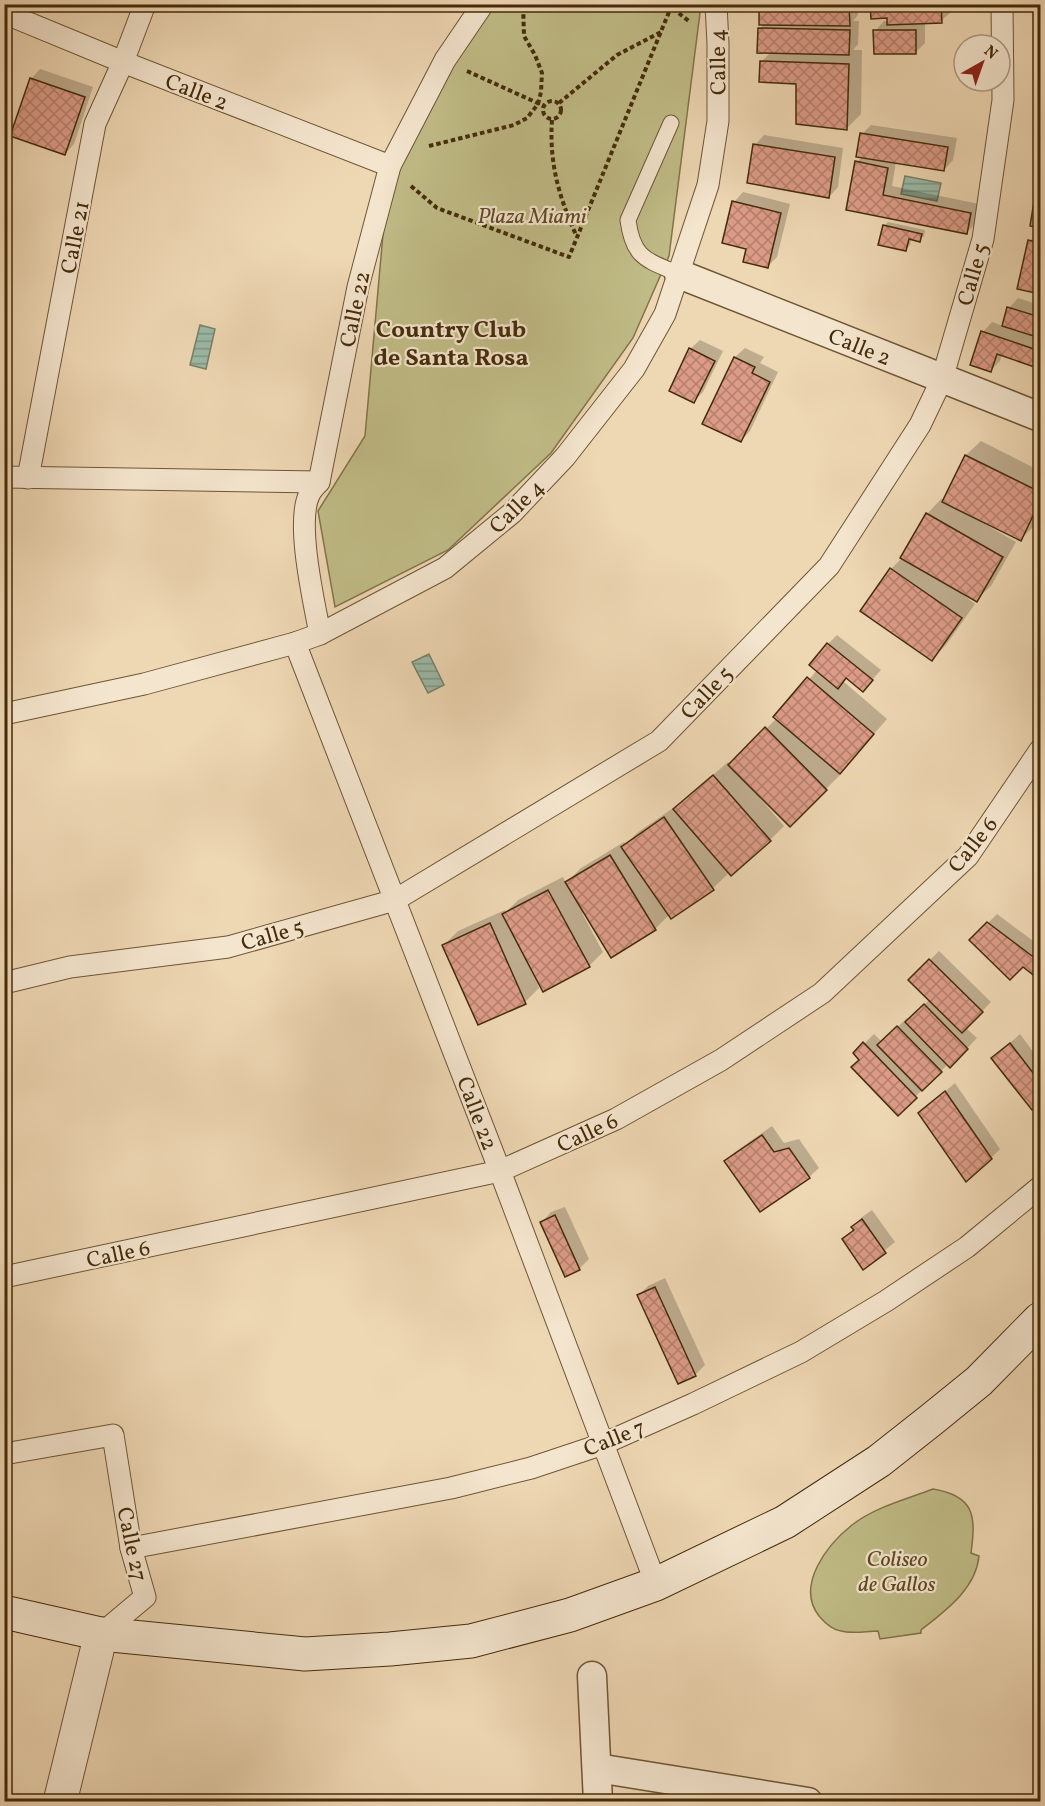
<svg xmlns="http://www.w3.org/2000/svg" width="1045" height="1806" font-family="Vollkorn,serif">
<style>
.park{fill:#c0bc87;stroke:#827448;stroke-width:1.5}
.water{fill:url(#water-rules);stroke:#788168;stroke-width:1.5}
.shadow{fill:#0003}
.building{fill:url(#building-cross-hatch);stroke:#442b0a;stroke-width:1.5}
.lines{fill:none;stroke-linecap:round;stroke-linejoin:round}
.service-casing{stroke:#6e5634;stroke-width:17}
.pedestrian-casing{stroke:#6e5634;stroke-width:23}
.minor-casing{stroke:#6e5634;stroke-width:31}
.tertiary-casing{stroke:#6e5634;stroke-width:35}
.secondary-casing{stroke:#442b0a;stroke-width:35}
.path{stroke:#442b0a;stroke-width:4;stroke-dasharray:4.5 3;stroke-linecap:butt}
.service{stroke:#f4e5ce;stroke-width:15}
.pedestrian{stroke:#f4e5ce;stroke-width:21}
.minor{stroke:#f4e5ce;stroke-width:28}
.tertiary{stroke:#f4e5ce;stroke-width:33}
.secondary{stroke:#f4e5ce;stroke-width:33}
.labels{text-anchor:middle;stroke-width:4.5;stroke-linejoin:round;paint-order:stroke}
.street-label{font-size:22px;fill:#442b0a;stroke:#f4e5ce}
.park-label{font-size:22px;font-style:italic;fill:#5d4823;stroke:#f4e5ce}
.neighbourhood-label{font-size:24px;font-weight:bold;fill:#442b0a;stroke:#f4e5ce}
</style>
<defs>
<pattern id="water-rules" width="6" height="5" patternUnits="userSpaceOnUse" patternTransform="scale(1.5)"><rect width="6" height="5" fill="#9bbaa7"/><path d="M0 2.5h6" fill="none" stroke="#809786"/></pattern>
<pattern id="building-cross-hatch" width="8" height="8" patternUnits="userSpaceOnUse" patternTransform="scale(1.5)"><rect width="8" height="8" fill="#dc9b87"/><path d="M0 0l8 8M0 8l8-8" fill="none" stroke="#b47f6d"/></pattern>
</defs>
<rect width="100%" height="100%" fill="#eed7b3"/>
<filter id="stains"><feTurbulence type="fractalNoise" baseFrequency=".00333" numOctaves="4"/><feColorMatrix values="0 0 0 0 .2 0 0 0 0 .09 0 0 0 0 .02 0 0 0 .5 -.17"/></filter>
<radialGradient id="worn" r=".72"><stop offset=".6" stop-color="#630" stop-opacity="0"/><stop offset="1" stop-color="#630" stop-opacity=".3"/></radialGradient>
<g class="park">
<path d="M495,5h206l-32,251 -36,82 -82,115 -103,97 -113,57 -17,-96 47,-75 19,-213 16,-66 70,-120z"/>
<path d="M933,1489c42,7 43,27 38,64l8,3c-3,33 -34,55 -58,74v3l-41,6 -2,-8c-11,0 -25,3 -37,0 -9,-1 -16,-8 -22,-15 -24,-31 9,-72 33,-91 23,-18 55,-26 81,-36z"/>
</g>
<g class="water">
<path d="M905,176l36,7 -4,18 -36,-7z"/>
<path d="M200,325l15,4 -9,40 -16,-4z"/>
<path d="M429,654l15,31 -16,8 -16,-31z"/>
</g>
<g class="shadow">
<path d="M760,4h98v11l-5,6h6l-1,23 -5,6h9l-1,64 -14,14 -50,-46 -36,-20 10,-10 -12,-23 6,-6z"/>
<path d="M872,4h79v8l-10,9 -16,1v21l-9,9 -41,-21 9,-10h5v-5z"/>
<path d="M40,69l53,18 -19,57 -9,10 -34,-75z"/>
<path d="M871,125l86,13 -4,22 -9,10 -48,-8 -4,24 87,18 -3,19 -10,10 -118,-24 9,-47 6,-6 -1,-22z"/>
<path d="M764,135l79,13 -5,39 -9,10 -74,-52z"/>
<path d="M1040,177v49l-8,-1z"/>
<path d="M743,192l47,12 -13,53 -10,10 -19,-19 -14,-46z"/>
<path d="M888,222l37,8 -1,6 -5,4 -8,-2 -1,7 -4,4 -22,-23z"/>
<path d="M1040,230v63l-21,-6 11,-46z"/>
<path d="M4,248l7,1 -4,16 -3,3z"/>
<path d="M1018,298l22,7v62l-38,-13 -2,7 -9,9 -8,-38 9,-10 11,4 6,-18z"/>
<path d="M700,340l23,11 -20,41 -9,9 -4,-52z"/>
<path d="M745,348l19,9 -4,6 18,9 -28,59 -9,10 -37,-18 31,-66z"/>
<path d="M981,441l59,30v42l-5,12 -14,14 -35,-17 -1,2 31,18 -25,44 -15,14 -13,-8 -1,2 13,10 -29,41 -14,14 -70,-49 29,-41 12,-12 24,-43 14,-15 3,2 22,-46z"/>
<path d="M837,635l44,35 -18,20 -16,-13 -4,4 44,38 -48,55 1,1 -50,50 -28,-28 -2,1 24,28 -14,14 -49,25 7,9 -15,14 -41,29 -2,-3 -15,15 -70,-17 -3,1 21,39 -14,14 -53,14 3,8 -14,14 -81,-57 14,-14 47,-21 1,2 12,-12 45,-23 3,6 15,-15 43,-26 2,2 11,-11 42,-29 49,-42 2,2 47,-46 40,-48 11,-26z"/>
<path d="M997,914l43,32v26l-3,4 -14,-11 -52,-25z"/>
<path d="M939,951l52,51 -25,26 11,10 -27,28 -2,-2 -50,50 -43,-61 19,-19 8,8 25,-24 2,2 21,-21 -20,-19z"/>
<path d="M1020,1034l20,27v41l-8,6 -39,-50z"/>
<path d="M955,1083l45,66 -9,9 -61,-54z"/>
<path d="M772,1126l12,17 15,-4 20,29 -10,9 -49,33 -34,-49 9,-9z"/>
<path d="M565,1207l24,52 -10,10 -37,-47 9,-10z"/>
<path d="M872,1210l23,32 -32,26 -20,-29 11,-10 -1,-2 9,-10z"/>
<path d="M665,1278l40,87 -10,10 -16,7 -40,-87 9,-9z"/>
</g>
<g class="building">
<path d="M759,4h90l1,22 -91,-1z"/>
<path d="M870,4h71l1,19 -55,2v-7l-16,1z"/>
<path d="M758,28l92,2 -1,25 -92,-2z"/>
<path d="M873,30h43v24h-42z"/>
<path d="M760,61l89,3 -2,66 -51,-6v-40l-37,-2z"/>
<path d="M30,78l55,19 -20,58 -55,-19z"/>
<path d="M860,133l88,14 -4,24 -88,-14z"/>
<path d="M753,144l82,13 -6,41 -82,-15z"/>
<path d="M855,161l33,7 -5,27 88,18 -4,21 -121,-24z"/>
<path d="M1038,177l2,1v50l-10,-2z"/>
<path d="M732,201l49,12 -13,55 -25,-6 3,-13 -24,-6z"/>
<path d="M883,225l39,9 -2,8 -11,-3 -3,12 -28,-6z"/>
<path d="M1028,240l12,3v51l-23,-5z"/>
<path d="M1007,307l33,10v21l-38,-12z"/>
<path d="M981,331l59,20v18l-43,-15 -6,18 -21,-7z"/>
<path d="M689,348l26,13 -21,42 -25,-12z"/>
<path d="M734,357l21,10 -3,6 18,9 -29,60 -39,-18z"/>
<path d="M965,455l75,37v9l-19,40 -79,-39z"/>
<path d="M926,513l77,44 -26,45 -77,-44z"/>
<path d="M890,568l72,50 -30,43 -72,-50z"/>
<path d="M827,643l46,37 -10,12 -17,-14 -8,11 -29,-24z"/>
<path d="M807,677l67,57 -34,40 -67,-57z"/>
<path d="M765,727l62,63 -37,37 -62,-62z"/>
<path d="M713,775l58,66 -40,35 -58,-67z"/>
<path d="M664,817l50,73 -43,29 -50,-72z"/>
<path d="M610,855l46,75 -45,28 -46,-76z"/>
<path d="M548,890l42,77 -47,25 -41,-78z"/>
<path d="M987,922l53,40v12l-3,4 -14,-11 -13,13 -41,-40z"/>
<path d="M490,923l36,81 -48,21 -36,-80z"/>
<path d="M929,959l54,53 -21,21 -54,-53z"/>
<path d="M924,1004l44,45 -18,19 -45,-46z"/>
<path d="M897,1026l45,46 -20,19 -45,-46z"/>
<path d="M863,1042l54,56 -19,18 -47,-49 8,-7 -6,-7z"/>
<path d="M1010,1043l30,39v22l-8,6 -41,-52z"/>
<path d="M945,1091l47,68 -26,23 -48,-69z"/>
<path d="M762,1135l12,17 15,-4 21,30 -50,34 -36,-51z"/>
<path d="M555,1215l25,55 -15,7 -25,-55z"/>
<path d="M862,1219l24,34 -23,17 -21,-31 12,-9 -3,-3z"/>
<path d="M655,1287l41,89 -18,8 -41,-89z"/>
</g>
<g class="lines">
<defs>
<path id="service" d="M671,123l-43,97c5,39 19,40 51,54"/>
<g id="pedestrian">
<path d="M4,13l119,49 267,104"/>
<path d="M4,477l315,5"/>
<path d="M28,478l67,-354 28,-62 22,-58"/>
<path d="M320,634c-6,-32 -25,-114 -10,-141 2,-4 6,-8 9,-11l39,-195 32,-121 55,-106 38,-56"/>
<path d="M295,643l205,528 156,413"/>
<path d="M4,714l140,-30 151,-41 25,-9 125,-66 67,-55 53,-56 69,-88 31,-55 43,-129 10,-64v-77l-2,-40"/>
<path d="M4,983l66,-16 158,-20 167,-47 264,-159 170,-175 91,-141 22,-46 41,-140 20,-139 -1,-96"/>
<path d="M4,1277l496,-106 116,-52 105,-59 101,-67 146,-137 72,-106"/>
<path d="M4,1454l109,-19 18,113 14,49 -44,37"/>
<path d="M131,1548l320,-60 80,-20 72,-24 90,-40 108,-52 85,-51 81,-54 73,-60"/>
</g>
<g id="minor">
<path d="M679,274l361,143"/>
<path d="M592,1676l6,126"/>
<path d="M597,1768l211,34"/>
</g>
<path id="tertiary" d="M60,1802l41,-168"/>
<path id="secondary" d="M4,1612l97,22 204,20 85,-5 81,-8 99,-26 86,-31 129,-62 94,-61 52,-41 48,-39 61,-62"/>
</defs>
<use href="#service" class="service-casing"/>
<use href="#pedestrian" class="pedestrian-casing"/>
<use href="#minor" class="minor-casing"/>
<use href="#tertiary" class="tertiary-casing"/>
<use href="#secondary" class="secondary-casing"/>
<g class="path">
<path d="M667,4l23,18"/>
<path d="M467,71l77,35"/>
<circle cx="552" cy="110" r="9"/>
<path d="M559,103l58,-48 44,-23"/>
<path d="M552,120c-3,43 7,77 24,115"/>
<path d="M429,146l85,-21 13,-7 11,-14 3,-12 1,-19 -7,-18 -11,-19 -1,-32"/>
<path d="M411,186l26,22 132,49 102,-250"/>
</g>
<use href="#service" class="service"/>
<use href="#pedestrian" class="pedestrian"/>
<use href="#minor" class="minor"/>
<use href="#tertiary" class="tertiary"/>
<use href="#secondary" class="secondary"/>
</g>
<g class="labels">
<g class="street-label">
<text transform="translate(717 62) rotate(-91)" y="8">Calle 4</text>
<text transform="translate(197 91) rotate(21)" y="8">Calle 2</text>
<text transform="translate(74 237) rotate(-79)" y="8">Calle 21</text>
<text transform="translate(972 274) rotate(-74)" y="8">Calle 5</text>
<text transform="translate(354 309) rotate(-78)" y="8">Calle 22</text>
<text transform="translate(860 346) rotate(22)" y="8">Calle 2</text>
<text transform="translate(516 506) rotate(-44)" y="8">Calle 4</text>
<text transform="translate(706 692) rotate(-46)" y="8">Calle 5</text>
<text transform="translate(972 844) rotate(-51)" y="8">Calle 6</text>
<text transform="translate(272 934) rotate(-16)" y="8">Calle 5</text>
<text transform="translate(478 1113) rotate(69)" y="8">Calle 22</text>
<text transform="translate(587 1132) rotate(-25)" y="8">Calle 6</text>
<text transform="translate(118 1253) rotate(-12)" y="8">Calle 6</text>
<text transform="translate(614 1437) rotate(-22)" y="8">Calle 7</text>
<text transform="translate(133 1544) rotate(78)" y="8">Calle 27</text>
</g>
<g class="park-label">
<text x="532" y="223">Plaza Miami</text>
<text x="897" y="1566">Coliseo<tspan x="897" dy="25">de Gallos</tspan></text>
</g>
<g class="neighbourhood-label">
<text x="451" y="337">Country Club<tspan x="451" dy="28">de Santa Rosa</tspan></text>
</g>
</g>
<rect width="1045" height="1806" fill="none" stroke="#eed7b3" stroke-width="24"/>
<rect x="6" y="6" width="1033" height="1794" fill="none" stroke="#442b0a" stroke-width="3"/>
<rect x="12" y="12" width="1021" height="1782" fill="none" stroke="#442b0a" stroke-width="1.5"/>
<g transform="translate(982 63) rotate(40)"><circle r="28" fill="#f4e5ce" stroke="#ae9b80" stroke-width="1.5"/>
<path d="M0-4.5L10 22L0 15L-10 22Z" fill="#8f2418"/>
<text y="-9" font-size="16" font-weight="bold" text-anchor="middle" fill="#442b0a">N</text>
</g>
<rect width="100%" height="100%" filter="url(#stains)"/>
<rect width="100%" height="100%" fill="url(#worn)"/>
</svg>
